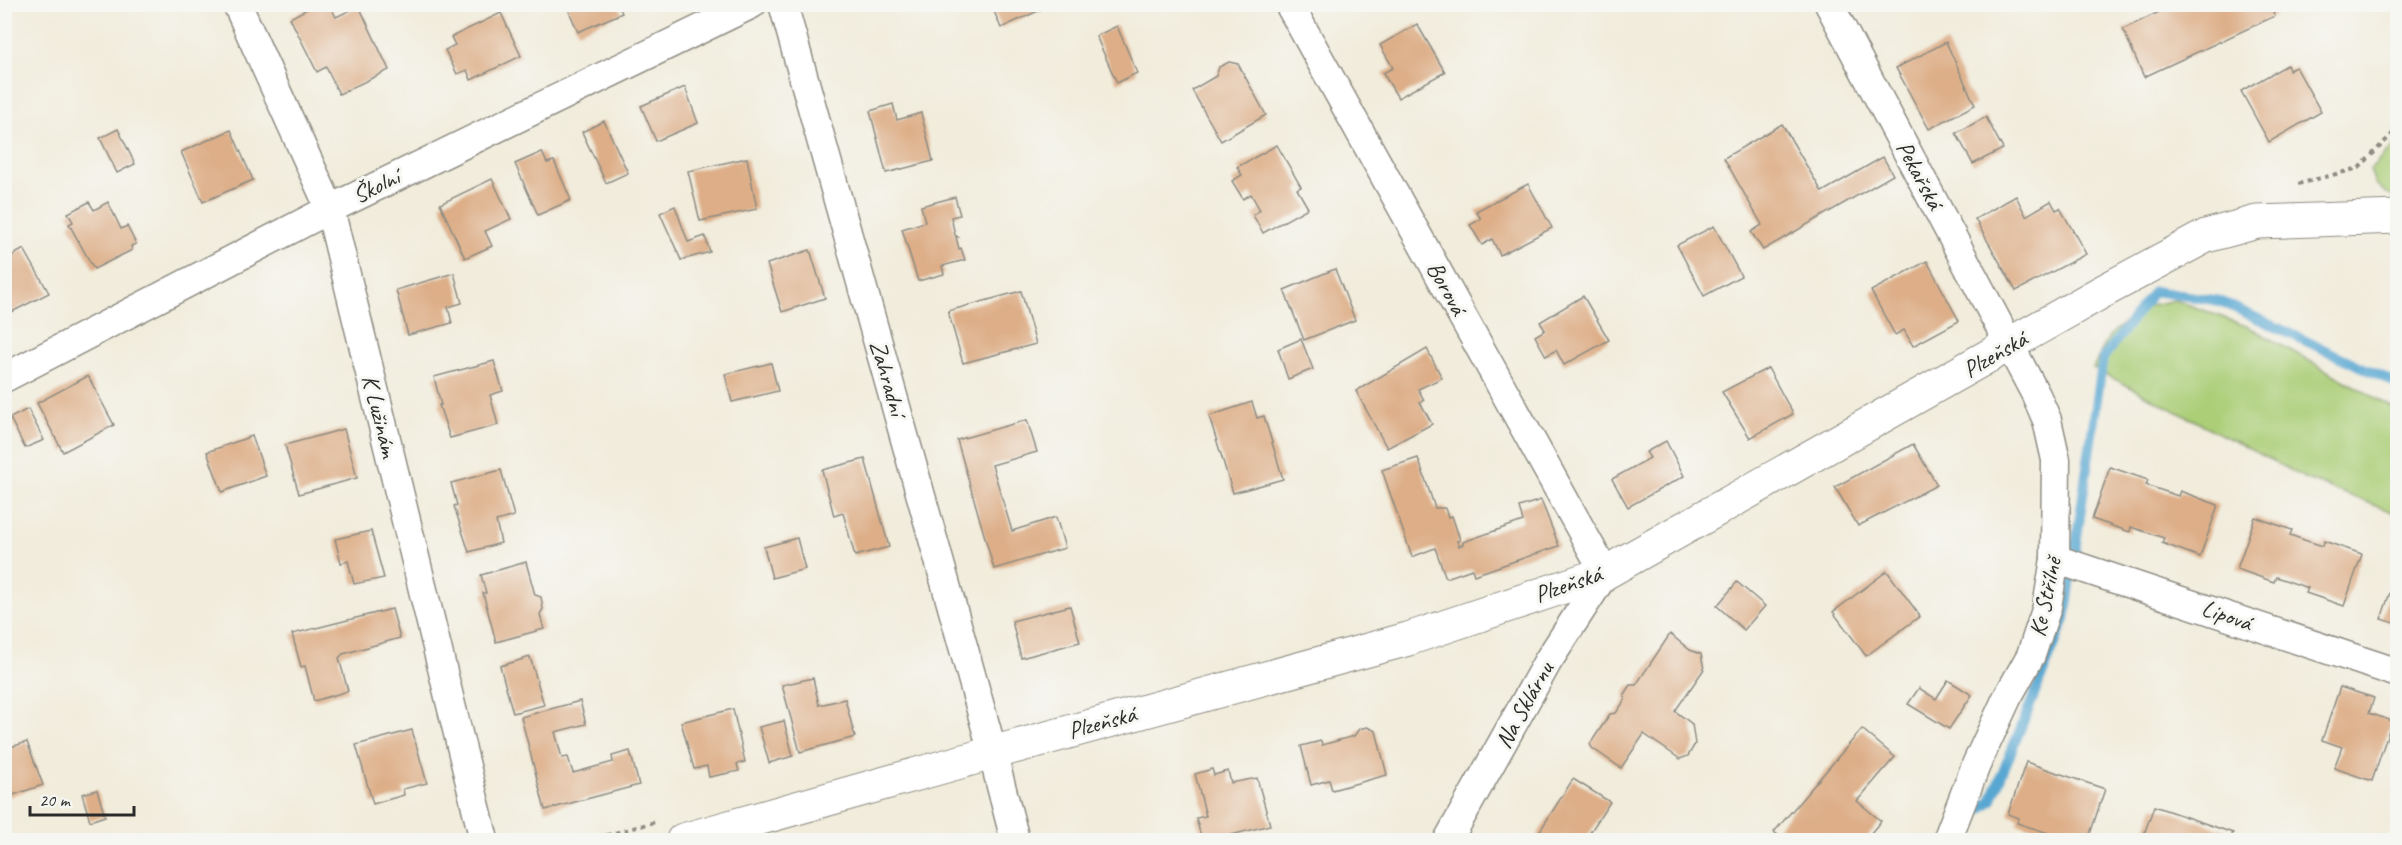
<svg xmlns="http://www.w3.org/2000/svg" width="2402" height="845" font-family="Caveat,sans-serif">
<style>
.green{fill:#abce77;stroke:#6b7c51;stroke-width:1.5}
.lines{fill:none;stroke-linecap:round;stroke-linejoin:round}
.stream{stroke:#58a7d2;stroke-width:10}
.building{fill:#ddae87}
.minor-casing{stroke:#8e8c83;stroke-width:31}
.secondary-casing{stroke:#8e8c83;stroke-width:35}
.path{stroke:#8e8c83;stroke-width:4;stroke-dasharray:4.5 4.5;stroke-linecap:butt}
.minor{stroke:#fff;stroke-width:28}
.secondary{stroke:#fff;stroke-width:33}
.labels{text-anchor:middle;stroke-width:6;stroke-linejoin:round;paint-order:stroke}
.street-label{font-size:24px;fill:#2b2b2b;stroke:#f6f6f2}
</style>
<rect width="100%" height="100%" fill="#f6f6f2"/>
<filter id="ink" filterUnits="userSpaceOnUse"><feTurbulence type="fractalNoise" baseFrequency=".0167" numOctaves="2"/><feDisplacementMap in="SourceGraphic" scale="12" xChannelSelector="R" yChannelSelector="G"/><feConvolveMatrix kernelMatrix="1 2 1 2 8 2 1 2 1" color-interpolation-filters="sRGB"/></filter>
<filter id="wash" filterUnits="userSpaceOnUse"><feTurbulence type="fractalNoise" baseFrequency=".008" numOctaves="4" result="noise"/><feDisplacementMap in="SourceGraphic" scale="24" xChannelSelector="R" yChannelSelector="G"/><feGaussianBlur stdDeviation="1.35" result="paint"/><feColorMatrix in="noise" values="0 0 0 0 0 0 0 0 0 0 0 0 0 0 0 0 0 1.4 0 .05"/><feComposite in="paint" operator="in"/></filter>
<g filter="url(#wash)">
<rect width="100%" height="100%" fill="#f1ecdb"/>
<g class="green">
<path d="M2397,142v55h-4l-18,-12 -5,-15z"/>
<path d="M2175,300l74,27 148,83v104l-92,-36 -212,-110 16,-32 33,-29z"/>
</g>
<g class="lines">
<path class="stream" d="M1961,823l30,-22 74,-182 38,-261 51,-67 66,10 178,83"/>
</g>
<g id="blocks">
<g class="building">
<path d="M316,4h13l7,13 23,-11 30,64 -50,24 -13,-27 -9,5 -27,-54z"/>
<path d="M566,4h52l4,9 -44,19z"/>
<path d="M991,4h62l-52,24z"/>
<path d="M2176,4h93l6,12 -131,61 -21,-48z"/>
<path d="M501,13l20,43 -50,24 -4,-10 -10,4 -12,-24 10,-5 -4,-8z"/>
<path d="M1417,24l28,48 -47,26 -15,-25 10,-5 -13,-23z"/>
<path d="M1117,26l20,47 -20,10 -21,-47z"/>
<path d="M1946,42l29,63 -46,24 -33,-61z"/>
<path d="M1229,62l9,2 28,51 -45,26 -29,-51 24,-14 3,-9z"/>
<path d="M2287,65l2,5 7,-3 25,45 -52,30 -28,-51z"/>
<path d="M685,87l13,36 -42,18 -15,-35z"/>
<path d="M893,104l4,16 24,-7 12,48 -47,12 -16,-62z"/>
<path d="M1986,117l17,32 -30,15 -17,-31z"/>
<path d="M604,121l24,52 -22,10 -24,-51z"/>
<path d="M1782,124l40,68 61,-35 10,18 -130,75 -12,-18 11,-7 -38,-67z"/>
<path d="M118,129l17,35 -18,9 -17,-35z"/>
<path d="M231,130l22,50 -50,22 -22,-50z"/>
<path d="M1277,145l24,42 -4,2 11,19 -45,25 -10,-18 7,-5 -9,-16 -8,5 -11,-18 10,-6 -5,-8z"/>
<path d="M542,152l5,11 7,-2 17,39 -33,15 -23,-51z"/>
<path d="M747,158l10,51 -57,12 -12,-50z"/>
<path d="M492,179l19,40 -26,12 7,15 -27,12 -25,-54z"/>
<path d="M1528,184l24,44 -52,27 -8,-16 -10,6 -12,-20 11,-6 -5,-8z"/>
<path d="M2016,196l10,20 25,-15 5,9 4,-2 26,46 -70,37 -41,-72z"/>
<path d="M955,197l5,18 -9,2 4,18 3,2h-2l3,12 2,-1 4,12 -23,6 2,8 -26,7 -16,-52 23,-7 -4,-16z"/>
<path d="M89,202l5,8 14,-8 13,27 6,-3 9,18 -5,2 1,4 -38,19 -25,-45 4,-2 -5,-9z"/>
<path d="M675,206l13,36 17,-6 5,16 -29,8 -21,-47z"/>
<path d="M1714,226l27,50 -37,20 -27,-51z"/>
<path d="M24,249l25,44 -45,23v-56z"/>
<path d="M810,250l15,48 -43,14 -15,-48z"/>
<path d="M1927,261l32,60 -46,25 -9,-16 -9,5 -24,-44z"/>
<path d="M1335,269l20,51 -51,20 -20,-50z"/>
<path d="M454,273l8,30 -14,4 4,16 -44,12 -12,-45z"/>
<path d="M1021,291l15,53 -73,19 -15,-52z"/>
<path d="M1583,296l26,44 -45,25 -8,-15 -10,6 -11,-20 10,-6 -5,-8z"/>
<path d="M1301,339l12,30 -25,10 -10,-30z"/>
<path d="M1427,349l15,29 -24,11 6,11 -4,2 12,22 -45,24 -31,-57z"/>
<path d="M494,361l9,30 -13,4 8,30 -48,13 -11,-33h2l-7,-28z"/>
<path d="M771,363l7,28 -46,11 -7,-28z"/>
<path d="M1768,368l25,46 -43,24 -28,-46z"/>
<path d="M88,376l26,49 -51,27 -26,-49z"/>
<path d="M1252,402l5,16 7,-2 19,63 -50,14 -24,-77z"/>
<path d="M28,409l16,31 -19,8 -15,-30z"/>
<path d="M1027,420l10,32 -45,13 20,66 44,-14 9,31 -71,21 -37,-129z"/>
<path d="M344,429l13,49 -58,16 -14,-49z"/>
<path d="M252,436l14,40 -44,16 -15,-40z"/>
<path d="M1666,441l18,35 -56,31 -16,-28 38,-21 -4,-6z"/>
<path d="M1913,444l24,41 -79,41 -23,-39z"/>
<path d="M1418,458l17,50h10l3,9 4,-1 8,24 -3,1 2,5 4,-2v-2l60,-21 -4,-14 22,-7 18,46 -85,29 -2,-6 -26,9 -11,-30 -23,9 -30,-87z"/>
<path d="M865,459l24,88 -34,9 -12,-43 -9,3 -12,-46z"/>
<path d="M2110,467l38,13 -2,5 32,11 2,-5 38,14 -18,52 -38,-14 2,-5 -33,-11 -1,5 -38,-13z"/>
<path d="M501,470l13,46 -18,5 5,22 -32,9 -15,-46 3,-1 -6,-22z"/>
<path d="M2255,517l37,13 -2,5 17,6 16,5 1,-5 38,13 -18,52 -38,-13 2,-5 -32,-11 -2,5 -37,-13z"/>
<path d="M371,531l13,47 -30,6 -6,-23 -7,2 -6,-24z"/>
<path d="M797,538l8,31 -33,9 -8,-31z"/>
<path d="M526,562l9,33 6,2 2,12 -3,5 4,15 -48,13 -13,-49h3l-5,-18z"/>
<path d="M1887,571l33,45 -54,40 -33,-44z"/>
<path d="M2397,572h1v52l-17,-5z"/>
<path d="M1737,582l28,24 -21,24 -27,-24z"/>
<path d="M1070,606l10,36 -59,16 -9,-37z"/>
<path d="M392,609l8,29 -57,16 -4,4 9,33 -34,10 -9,-35 -4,1 -9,-33z"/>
<path d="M1670,634l20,16 11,4 3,15 -29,42 17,13 3,20 -7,12 -8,3 -36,-25 -23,34 -29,-20 -2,-4 20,-30 6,-1 9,-13 -1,-6 6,-9h6z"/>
<path d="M530,657l14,48 -31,8 -13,-47z"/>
<path d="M813,678l6,27 26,-6 10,38 -55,15 -18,-67z"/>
<path d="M1948,680l24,15 -23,34 -41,-25 11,-16 17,11z"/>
<path d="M2340,687l34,11 -5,15 23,8 -20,60 -38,-13 8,-21 -20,-7z"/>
<path d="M580,701l6,23 -31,8 7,26 6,-1 5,16 40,-11 -1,-6 18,-5 9,34 -94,25 -24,-93z"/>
<path d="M733,709l12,53 -8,2 2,7 -30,6 -2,-11 -13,3 -13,-47z"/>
<path d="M784,721l9,35 -24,7 -10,-36z"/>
<path d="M1367,727l9,4 11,44 -55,15 -3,-10 -18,5 -10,-39 20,-5 1,4 32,-9 5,-7z"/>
<path d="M1862,729l33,28 -38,44 24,20 -16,19h-28l-8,-6 -5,6h-39l-11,-8z"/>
<path d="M412,730l15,53 -24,6 1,6 -31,9 -17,-59z"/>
<path d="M27,742l16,43 -39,13v-49z"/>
<path d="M2026,762l79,27 -17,51 -12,-3 -1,3h-5l-53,-17 2,-5 -11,-4z"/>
<path d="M1212,769l2,6 14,-4 3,12 26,-5 13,47 -58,15h-10l-6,-22 10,-2 -11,-42z"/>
<path d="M1573,779l37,23 -23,35 6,3h-59z"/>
<path d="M97,790l8,26 -15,5 -8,-27z"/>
<path d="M2154,806l79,27 -3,7h-88z"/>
</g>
</g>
</g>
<g filter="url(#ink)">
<use href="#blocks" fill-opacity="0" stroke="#8e8c83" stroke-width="1.5"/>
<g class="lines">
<defs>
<g id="minor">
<path d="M237,4l93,205 154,631"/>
<path d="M783,4l203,724 29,112"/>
<path d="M1289,4l316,569 -57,88 -100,179"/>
<path d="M1829,4l207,391 11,25 9,40 -1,99 -8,48 -16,48 -24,43 -31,67 -29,75"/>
<path d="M4,378l326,-169 422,-205"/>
<path d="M2055,559l343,114"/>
</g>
<path id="secondary" d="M683,840l309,-87 416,-114 197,-66 495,-280 106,-57 51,-14 141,-5"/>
</defs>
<use href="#minor" class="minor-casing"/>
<use href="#secondary" class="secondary-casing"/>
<g class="path">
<path d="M2298,184l61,-16 39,-40"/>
<path d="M589,840l66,-18"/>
</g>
<use href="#minor" class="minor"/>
<use href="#secondary" class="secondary"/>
</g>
</g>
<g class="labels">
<g class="street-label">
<text transform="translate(1920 175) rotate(62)" y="8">Pekařská</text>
<text transform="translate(376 186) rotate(-26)" y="8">Školní</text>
<text transform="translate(1447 288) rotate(61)" y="8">Borová</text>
<text transform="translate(1995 354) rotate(-30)" y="8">Plzeňská</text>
<text transform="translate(888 378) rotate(74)" y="8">Zahradní</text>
<text transform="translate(380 416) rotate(76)" y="8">K Lužinám</text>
<text transform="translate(1568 584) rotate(-19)" y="8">Plzeňská</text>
<text transform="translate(2045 597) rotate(-78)" y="8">Ke Střílně</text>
<text transform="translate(2227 615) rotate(19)" y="8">Lipová</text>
<text transform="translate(1524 705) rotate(-61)" y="8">Na Sklárnu</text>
<text transform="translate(1102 722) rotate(-15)" y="8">Plzeňská</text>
</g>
</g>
<rect width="2402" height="845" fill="none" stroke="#f6f6f2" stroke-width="24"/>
<path d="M30 806v9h104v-9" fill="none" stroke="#2b2b2b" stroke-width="3"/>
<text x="39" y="806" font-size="18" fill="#2b2b2b" stroke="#f6f6f2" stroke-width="4.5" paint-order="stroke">20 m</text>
</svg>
